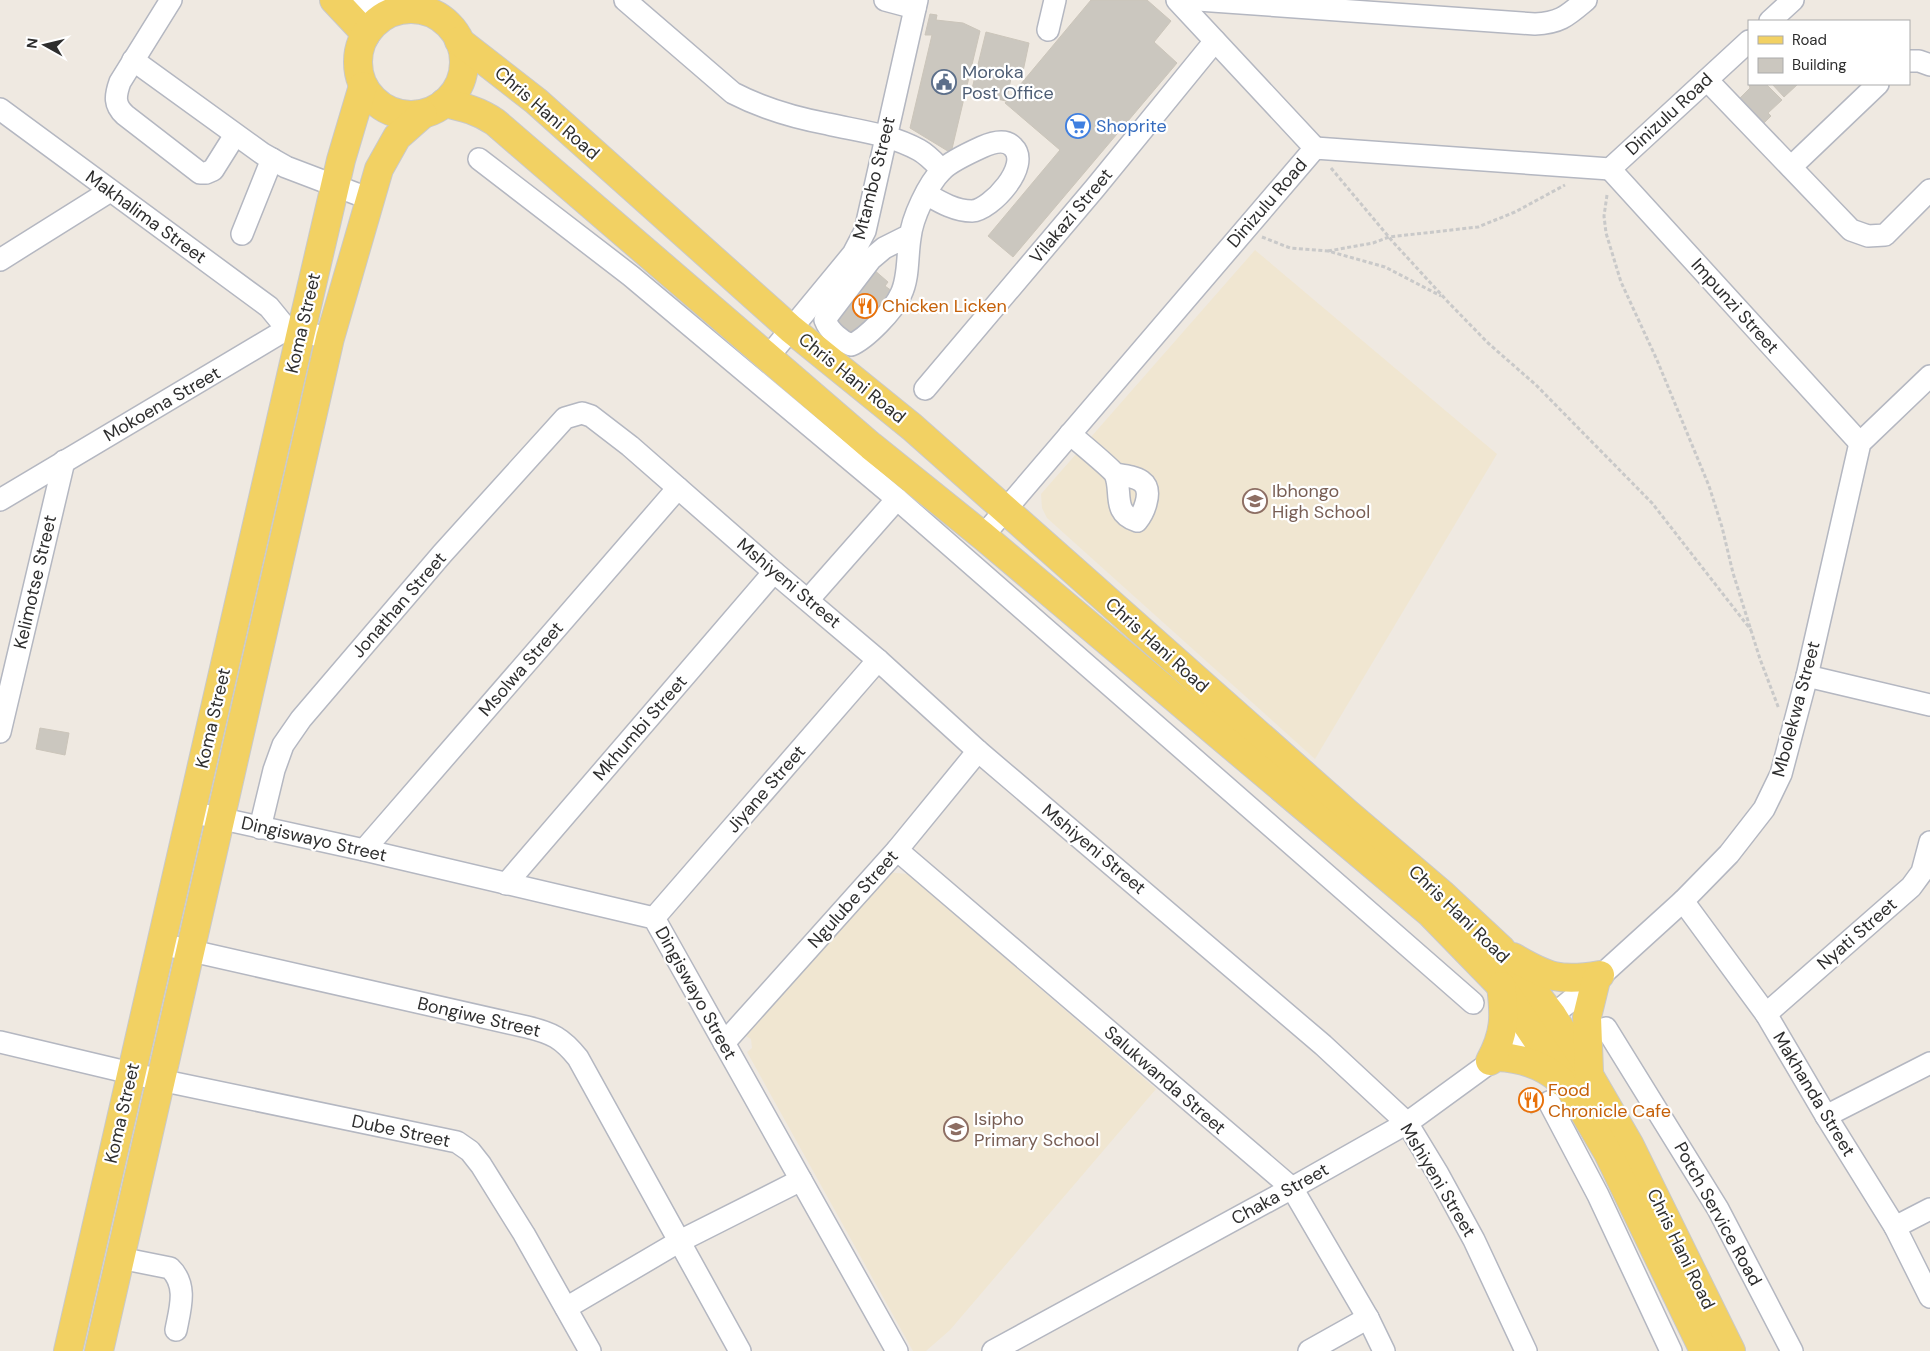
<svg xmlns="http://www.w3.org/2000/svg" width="1930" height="1351" font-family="'DM Sans',sans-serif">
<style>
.education{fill:#f0e6d1}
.building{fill:#cbc7bf;stroke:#cbc5ba}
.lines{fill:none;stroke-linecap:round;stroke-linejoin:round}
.minor-casing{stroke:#b4b7c1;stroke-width:24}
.major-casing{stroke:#c9c9c9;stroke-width:30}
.path{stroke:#c9c9c9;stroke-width:3;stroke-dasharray:4 2.5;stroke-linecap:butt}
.minor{stroke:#fff;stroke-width:21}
.major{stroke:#f2d163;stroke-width:28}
.labels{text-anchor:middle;stroke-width:4.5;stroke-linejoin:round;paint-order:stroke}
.service-label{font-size:18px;fill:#4e5e75;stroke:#fff;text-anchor:start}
.street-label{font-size:18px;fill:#2e2e2e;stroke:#fff}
.shop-label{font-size:18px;fill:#366cbe;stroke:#fff;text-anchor:start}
.food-label{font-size:18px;fill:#c56008;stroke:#fff;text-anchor:start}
.education-label{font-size:18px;fill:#785e54;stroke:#fff;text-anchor:start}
</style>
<rect width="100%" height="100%" fill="#efe9e1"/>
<g class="education">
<path d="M1255,250l242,204 -182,305 -268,-241 -5,-10 -1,-14z"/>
<path d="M885,872l23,2 248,215 -206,241 -24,21h-13l-166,-299 5,-4 -1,-9 -7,-4z"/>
</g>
<g class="building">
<path d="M1091,0h56l24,21 -17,21 23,21 -164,194 -25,-21 72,-86 -55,-47z"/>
<path d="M930,14l7,1 -1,5 27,3 17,8 -29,122 -41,-25 22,-93h-7z"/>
<path d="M986,32l43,11 -7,33 -10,-2 -6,27 -35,-8z"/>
<path d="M1749,84h17l16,16 -14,13 3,3 -7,7 -24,-25 10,-10z"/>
<path d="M1772,84h26l-14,13z"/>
<path d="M873,269l15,13 -3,4 11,8 -40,43 -22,-19z"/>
<path d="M40,728l29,5 -4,22 -29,-6z"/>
<path d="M1528,1089l2,4 5,-2 9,15 -13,8 -12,-20z"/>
</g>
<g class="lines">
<defs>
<g id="minor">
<path d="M171,0l-51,82c-5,14 -6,23 5,33l75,58h6l7,-3 22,-35"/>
<path d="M356,0l22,20"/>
<path d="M380,0l14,12"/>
<path d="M625,0l108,93c29,15 63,25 95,31 31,7 62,10 91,26 9,5 16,13 23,20"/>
<path d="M885,0l30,8"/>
<path d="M1177,0l138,148"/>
<path d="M1198,0l337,24c25,-1 32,-8 51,-24"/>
<path d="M1770,21l23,-21"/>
<path d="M1048,30l7,-30"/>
<path d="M133,60l130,94 23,13 84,32"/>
<path d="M1909,61h10l11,4"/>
<path d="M1707,80l144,150 17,6 17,-1 45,-45"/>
<path d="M0,109l269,198 18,22"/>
<path d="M479,159l152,117 266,223 576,504"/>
<path d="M1791,167l87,-83"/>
<path d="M1610,169l250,274"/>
<path d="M242,234l30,-75"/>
<path d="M910,235l-26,13 -13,11 -42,55 -4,6c4,11 16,21 26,25 15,-6 43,-35 50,-51 8,-16 6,-38 9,-56 2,-20 18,-54 32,-68 8,-8 29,-18 40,-23 9,-4 23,-9 31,0 19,18 -22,63 -41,64 -17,0 -32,-9 -46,-17"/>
<path d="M0,260l110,-69"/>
<path d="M768,357l85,-103 12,-23 52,-231"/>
<path d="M925,389l170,-201 120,-147"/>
<path d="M1070,434c8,7 41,34 45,40 8,17 -4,39 22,47 5,-6 7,-10 9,-18 7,-25 -13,-26 -31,-29"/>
<path d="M0,500l287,-171 43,9"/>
<path d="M983,536l332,-388 295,21 139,-128"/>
<path d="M808,600l89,-101"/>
<path d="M1807,676l123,29"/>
<path d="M0,732l64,-271"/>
<path d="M191,812l173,38 290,68 243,433"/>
<path d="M260,828l14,-58 9,-25 18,-26 141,-165 123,-136 17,-5 9,3 39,30 144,126 104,88 100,91 345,294 84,78 31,51 36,66 52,111"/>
<path d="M364,850l314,-362"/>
<path d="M897,850l395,338 76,130 16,33"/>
<path d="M506,884l268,-312"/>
<path d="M1683,901l83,113 60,102 69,111 35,70"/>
<path d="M654,918l224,-258"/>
<path d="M161,944l366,83c25,6 35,11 51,31l162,293"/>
<path d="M1766,1014l145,-127 11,-15 8,-30"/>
<path d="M1606,1028l112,181 74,142"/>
<path d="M0,1042l160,38 297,62 13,9 11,14 43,69 66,117"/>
<path d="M724,1043l173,-193 81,-99"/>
<path d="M1549,1102l49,93 73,156"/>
<path d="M1826,1116l104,-53"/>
<path d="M1895,1227l35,-18"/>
<path d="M120,1258l50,10c18,17 10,41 6,62"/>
<path d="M566,1308l114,-67 121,-61"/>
<path d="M993,1351l299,-163 115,-65 125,-91 64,-52 87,-79 46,-47 35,-45 17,-35 26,-98 53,-233 70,-67"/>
<path d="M1309,1351l59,-33"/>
</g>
<g id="major">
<path d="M334,0l32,34"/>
<circle cx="411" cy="62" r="53"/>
<path d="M459,41l77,60 255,228 121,98 435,386 96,82 58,54 51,66 37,60 40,69 102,207"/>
<path d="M444,103c20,4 35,8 51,19l376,324 112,90 447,377 71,73 70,104 37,63 96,198"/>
<path d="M1513,957c34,20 47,25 87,18"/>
<path d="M1497,1057c24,1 45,7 64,24"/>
<path d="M1490,1061c15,-27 15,-45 11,-75"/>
<path d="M1589,1072l-2,-55 9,-37"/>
<path d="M68,1351l233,-1019 40,-172 22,-74"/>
<path d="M99,1351l231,-1013 49,-169 18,-32 26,-23"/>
</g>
</defs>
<use href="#minor" class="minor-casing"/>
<use href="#major" class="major-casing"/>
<g class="path">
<path d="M1331,168l62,74 56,61 39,40 48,42 116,118 99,127"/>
<path d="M1607,195l-3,21 2,17 15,49 36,78 52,126 13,41 11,46 27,86 19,50"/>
<path d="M1262,237l28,11 38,3 57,16 56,29"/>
<path d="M1328,251l45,-8 16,-6 89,-10 37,-15 50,-27"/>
</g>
<use href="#minor" class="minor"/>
<use href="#major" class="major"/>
</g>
<defs>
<symbol id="civic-ring" viewBox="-11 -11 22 22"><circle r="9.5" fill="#fff" stroke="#5c6f8a" stroke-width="1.5"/><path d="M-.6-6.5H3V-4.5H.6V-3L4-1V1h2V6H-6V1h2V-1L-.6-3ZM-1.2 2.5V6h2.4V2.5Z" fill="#5c6f8a"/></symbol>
<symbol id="supermarket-ring" viewBox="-11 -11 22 22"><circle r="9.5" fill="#fff" stroke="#3f7fe0" stroke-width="1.5"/><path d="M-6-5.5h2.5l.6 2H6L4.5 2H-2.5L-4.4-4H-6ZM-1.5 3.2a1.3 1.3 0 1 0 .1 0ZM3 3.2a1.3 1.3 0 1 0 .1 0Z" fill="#3f7fe0"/></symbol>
<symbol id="restaurant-ring" viewBox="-11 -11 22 22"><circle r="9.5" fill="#fff" stroke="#e8710a" stroke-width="1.5"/><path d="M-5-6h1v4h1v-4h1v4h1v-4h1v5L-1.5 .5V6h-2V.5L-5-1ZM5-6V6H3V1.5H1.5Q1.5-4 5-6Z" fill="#e8710a"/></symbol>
<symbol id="school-ring" viewBox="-11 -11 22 22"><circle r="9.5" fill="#fff" stroke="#8d6e63" stroke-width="1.5"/><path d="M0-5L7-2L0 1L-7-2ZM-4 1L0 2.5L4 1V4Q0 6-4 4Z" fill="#8d6e63"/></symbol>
</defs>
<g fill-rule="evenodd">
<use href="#civic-ring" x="930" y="68" width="28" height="28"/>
<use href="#supermarket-ring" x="1064" y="112" width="28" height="28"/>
<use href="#restaurant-ring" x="851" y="292" width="28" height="28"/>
<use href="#school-ring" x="1241" y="487" width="28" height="28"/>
<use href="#restaurant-ring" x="1517" y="1086" width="28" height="28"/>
<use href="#school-ring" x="942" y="1115" width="28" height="28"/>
</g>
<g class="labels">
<g class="service-label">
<text x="962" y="78">Moroka<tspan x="962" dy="21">Post Office</tspan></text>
</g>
<g class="street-label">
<text transform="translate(547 113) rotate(41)" y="6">Chris Hani Road</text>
<text transform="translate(1669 114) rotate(-43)" y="6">Dinizulu Road</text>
<text transform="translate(874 178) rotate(-76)" y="6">Mtambo Street</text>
<text transform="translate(1267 203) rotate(-49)" y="6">Dinizulu Road</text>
<text transform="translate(1071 216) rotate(-50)" y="6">Vilakazi Street</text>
<text transform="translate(146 217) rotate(36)" y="6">Makhalima Street</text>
<text transform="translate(1735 306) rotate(48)" y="6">Impunzi Street</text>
<text transform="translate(303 323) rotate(-77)" y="6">Koma Street</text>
<text transform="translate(852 378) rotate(39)" y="6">Chris Hani Road</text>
<text transform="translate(162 404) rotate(-30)" y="6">Mokoena Street</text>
<text transform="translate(35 582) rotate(-77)" y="6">Kelimotse Street</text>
<text transform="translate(789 583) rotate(40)" y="6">Mshiyeni Street</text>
<text transform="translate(399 605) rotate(-49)" y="6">Jonathan Street</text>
<text transform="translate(1157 645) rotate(42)" y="6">Chris Hani Road</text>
<text transform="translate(521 669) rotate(-49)" y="6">Msolwa Street</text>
<text transform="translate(1796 709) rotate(-75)" y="6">Mbolekwa Street</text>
<text transform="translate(213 718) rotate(-77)" y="6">Koma Street</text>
<text transform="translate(640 728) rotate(-49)" y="6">Mkhumbi Street</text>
<text transform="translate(766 789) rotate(-49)" y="6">Jiyane Street</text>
<text transform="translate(314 839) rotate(13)" y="6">Dingiswayo Street</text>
<text transform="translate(1094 849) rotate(40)" y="6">Mshiyeni Street</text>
<text transform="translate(853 899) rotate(-48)" y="6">Ngulube Street</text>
<text transform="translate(1459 914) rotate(44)" y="6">Chris Hani Road</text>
<text transform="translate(1857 934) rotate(-41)" y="6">Nyati Street</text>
<text transform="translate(696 993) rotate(61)" y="6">Dingiswayo Street</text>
<text transform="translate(479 1017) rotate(13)" y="6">Bongiwe Street</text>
<text transform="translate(1165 1080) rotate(41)" y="6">Salukwanda Street</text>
<text transform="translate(1814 1094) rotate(59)" y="6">Makhanda Street</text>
<text transform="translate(122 1113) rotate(-77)" y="6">Koma Street</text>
<text transform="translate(401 1131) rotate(12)" y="6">Dube Street</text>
<text transform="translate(1438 1180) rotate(59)" y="6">Mshiyeni Street</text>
<text transform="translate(1280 1194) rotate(-29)" y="6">Chaka Street</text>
<text transform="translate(1718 1214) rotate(61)" y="6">Potch Service Road</text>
<text transform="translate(1681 1249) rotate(64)" y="6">Chris Hani Road</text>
</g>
<g class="shop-label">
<text x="1096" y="132">Shoprite</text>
</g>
<g class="food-label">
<text x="882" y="312">Chicken Licken</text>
<text x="1548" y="1096">Food<tspan x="1548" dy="21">Chronicle Cafe</tspan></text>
</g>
<g class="education-label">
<text x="1272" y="497">Ibhongo<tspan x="1272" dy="21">High School</tspan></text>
<text x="974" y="1125">Isipho<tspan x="974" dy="21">Primary School</tspan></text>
</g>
</g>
<rect x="1748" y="20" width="162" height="65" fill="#ffffff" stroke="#ababab"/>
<rect x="1758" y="36" width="25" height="8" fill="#f2d163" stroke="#ababab"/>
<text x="1792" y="45" font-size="15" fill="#2e2e2e">Road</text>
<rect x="1758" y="58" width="25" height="15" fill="#cbc7bf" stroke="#ababab"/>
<text x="1792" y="70" font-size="15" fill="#2e2e2e">Building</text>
<g transform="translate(45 45) rotate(278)" stroke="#ffffff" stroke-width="4" paint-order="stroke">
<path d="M0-4L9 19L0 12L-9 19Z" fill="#2e2e2e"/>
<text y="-8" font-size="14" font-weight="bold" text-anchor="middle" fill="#2e2e2e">N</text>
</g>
</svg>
